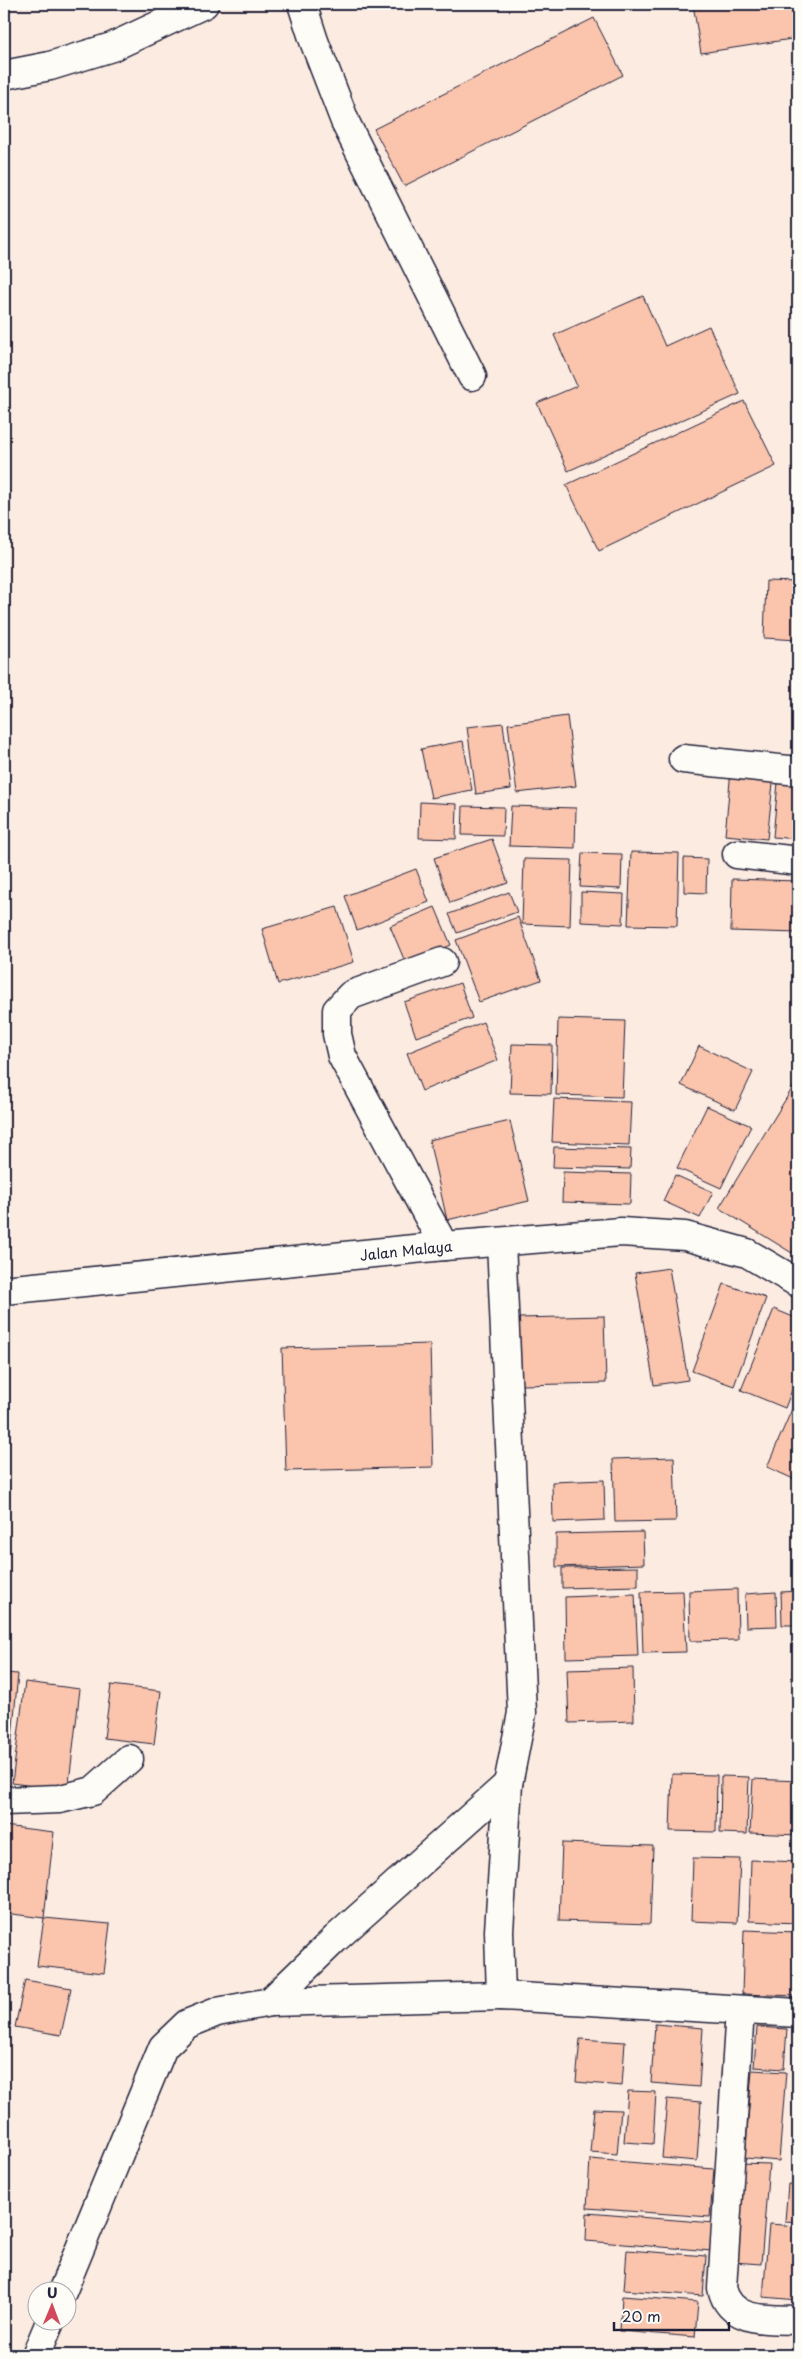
<svg xmlns="http://www.w3.org/2000/svg" width="802" height="2359" font-family="'Playpen Sans',sans-serif">
<style>
.building{fill:#fac4ad;stroke:#22223b}
.lines{fill:none;stroke-linecap:round;stroke-linejoin:round}
.minor-casing{stroke:#22223b;stroke-width:31}
.minor{stroke:#fdfcf7;stroke-width:28}
.labels{text-anchor:middle;stroke-width:4.5;stroke-linejoin:round;paint-order:stroke}
.street-label{font-size:14px;fill:#22223b;stroke:#fdfcf7}
</style>
<rect width="100%" height="100%" fill="#fcebe1"/>
<filter id="ink" filterUnits="userSpaceOnUse"><feTurbulence type="fractalNoise" baseFrequency=".02" numOctaves="2"/><feDisplacementMap in="SourceGraphic" scale="10" xChannelSelector="R" yChannelSelector="G"/><feConvolveMatrix kernelMatrix="1 2 1 2 8 2 1 2 1" color-interpolation-filters="sRGB"/></filter>
<g filter="url(#ink)">
<g class="building">
<path d="M693,4h105v34l-97,15z"/>
<path d="M594,18l29,57 -219,111 -30,-57z"/>
<path d="M643,296l22,50 44,-20 31,68 -172,77 -31,-68 40,-17 -23,-51z"/>
<path d="M744,401l32,65 -177,85 -33,-66z"/>
<path d="M766,581l32,1v58l-34,-2z"/>
<path d="M567,716l9,70 -59,7 -9,-69z"/>
<path d="M503,723l8,66 -35,5 -9,-67z"/>
<path d="M463,741l9,49 -41,8 -10,-49z"/>
<path d="M731,770l43,4 -7,65 -42,-4z"/>
<path d="M778,782l20,2v55l-25,-2z"/>
<path d="M420,802l37,2 -1,35 -37,-1z"/>
<path d="M463,806l41,1 -1,29 -41,-1z"/>
<path d="M511,806l65,2 -1,40 -66,-2z"/>
<path d="M492,839l16,44 -58,20 -16,-45z"/>
<path d="M631,852l48,1 -2,73 -49,-1z"/>
<path d="M582,853l40,1 -1,35 -41,-2z"/>
<path d="M684,858l23,1 -1,34 -22,-1z"/>
<path d="M524,859l48,1 -2,66 -48,-2z"/>
<path d="M416,869l13,33 -72,28 -12,-34z"/>
<path d="M732,879l66,2v52l-67,-2z"/>
<path d="M509,892l8,20 -60,21 -8,-19z"/>
<path d="M581,892l43,2 -1,30 -42,-2z"/>
<path d="M337,907l17,55 -76,22 -16,-55z"/>
<path d="M435,907l16,38 -45,19 -16,-38z"/>
<path d="M518,917l23,63 -62,22 -23,-62z"/>
<path d="M460,983l12,35 -56,19 -12,-35z"/>
<path d="M558,1019l67,2 -3,76 -66,-2z"/>
<path d="M483,1022l15,38 -76,31 -15,-38z"/>
<path d="M512,1044l40,1 -1,49 -41,-1z"/>
<path d="M699,1046l54,26 -18,38 -54,-25z"/>
<path d="M795,1084l3,2v157l-6,10 -73,-45z"/>
<path d="M554,1099l77,3 -2,43 -77,-3z"/>
<path d="M707,1106l44,20 -30,62 -44,-20z"/>
<path d="M510,1121l19,80 -82,19 -18,-80z"/>
<path d="M554,1147l77,2 -1,20 -77,-2z"/>
<path d="M563,1172l68,2 -1,30 -68,-2z"/>
<path d="M675,1175l38,17 -13,26 -37,-17z"/>
<path d="M669,1268l19,112 -34,5 -19,-112z"/>
<path d="M724,1284l42,14 -32,88 -42,-15z"/>
<path d="M774,1309l24,10v55l-13,34 -44,-18z"/>
<path d="M604,1316l2,67 -85,2 -2,-67z"/>
<path d="M430,1344l3,123 -147,4 -4,-123z"/>
<path d="M798,1395v86l-31,-14z"/>
<path d="M674,1457l2,64 -61,1 -2,-63z"/>
<path d="M604,1480l1,40 -52,2 -1,-40z"/>
<path d="M643,1532l1,32 -88,3v-33z"/>
<path d="M638,1567v19l-76,2v-20z"/>
<path d="M737,1589l1,51 -48,1 -1,-50z"/>
<path d="M683,1591l3,61 -43,1 -2,-61z"/>
<path d="M798,1591v34h-16l-1,-33z"/>
<path d="M776,1592l1,34 -31,1 -1,-33z"/>
<path d="M635,1594l3,62 -72,2 -1,-61z"/>
<path d="M633,1668l1,53 -65,2 -2,-53z"/>
<path d="M4,1673l14,1 -8,85h-6z"/>
<path d="M25,1682l55,7 -12,102 -56,-8z"/>
<path d="M111,1685l50,6 -7,53 -50,-6z"/>
<path d="M672,1774l45,1 -1,57 -46,-1z"/>
<path d="M721,1776l28,1 -2,57 -27,-1z"/>
<path d="M753,1779l45,2v54l-48,-2z"/>
<path d="M4,1826l50,6 -10,86 -40,-5z"/>
<path d="M562,1843l91,3 -3,78 -91,-3z"/>
<path d="M693,1858l47,1 -3,64 -46,-2z"/>
<path d="M751,1860l47,2v61l-49,-2z"/>
<path d="M44,1918l66,6 -6,49 -67,-7z"/>
<path d="M744,1930l54,2v64l-56,-2z"/>
<path d="M25,1980l46,8 -10,47 -46,-8z"/>
<path d="M655,2024l48,4 -4,59 -48,-4z"/>
<path d="M757,2027l30,2 -3,40 -30,-2z"/>
<path d="M580,2039l45,3 -3,44 -46,-4z"/>
<path d="M752,2070l34,2 -7,89 -34,-3z"/>
<path d="M628,2091l28,1 -3,52 -29,-2z"/>
<path d="M667,2099l34,3 -4,59 -35,-3z"/>
<path d="M594,2109l27,1 -4,44 -27,-2z"/>
<path d="M590,2159l124,10 -4,48 -123,-9z"/>
<path d="M741,2163l28,1 -8,100 -28,-2z"/>
<path d="M788,2184l10,1v37l-13,-1z"/>
<path d="M587,2213l127,10 -2,28 -126,-10z"/>
<path d="M769,2224l29,2v74l-35,-3z"/>
<path d="M627,2250l79,6 -3,40 -79,-6z"/>
<path d="M622,2296l76,6 -3,35 -75,-6z"/>
</g>
<g class="lines">
<defs>
<g id="minor">
<path d="M302,4l12,37 32,83 126,252"/>
<path d="M4,75l46,-9 62,-19 92,-43"/>
<path d="M683,759l115,12"/>
<path d="M737,854l61,7"/>
<path d="M442,962l-91,33 -14,15v24l5,22 102,190"/>
<path d="M4,1290l440,-44 177,-14 64,4 62,17 51,30"/>
<path d="M4,1801l56,-2 33,-8 36,-32"/>
<path d="M501,1996l297,17"/>
<path d="M270,2002l65,-63 173,-155"/>
<path d="M740,2010l-18,278c8,36 47,31 76,32"/>
<path d="M62,2292l101,-245 24,-23 30,-12 53,-10 231,-6 -2,-65 9,-147 14,-71 -21,-471"/>
<path d="M36,2355l14,-33"/>
</g>
</defs>
<use href="#minor" class="minor-casing"/>
<use href="#minor" class="minor"/>
</g>
</g>
<g class="labels">
<g class="street-label">
<text transform="translate(406 1251) rotate(-6)" y="5">Jalan Malaya</text>
</g>
</g>
<rect width="802" height="2359" fill="none" stroke="#fdfcf7" stroke-width="20"/>
<rect x="10" y="10" width="782" height="2339" fill="none" stroke="#22223b" stroke-width="2" filter="url(#ink)"/>
<g transform="translate(52 2306) rotate(1)"><circle r="24" fill="#fdfcf7" stroke="#a5a5ac"/>
<path d="M0-4L9 19L0 12L-9 19Z" fill="#d1495b"/>
<text y="-8" font-size="14" font-weight="bold" text-anchor="middle" fill="#22223b">U</text>
</g>
<path d="M614 2322v8h115v-8" fill="none" stroke="#22223b" stroke-width="2.5"/>
<text x="622" y="2322" font-size="15" fill="#22223b" stroke="#fdfcf7" stroke-width="4" paint-order="stroke">20 m</text>
</svg>
